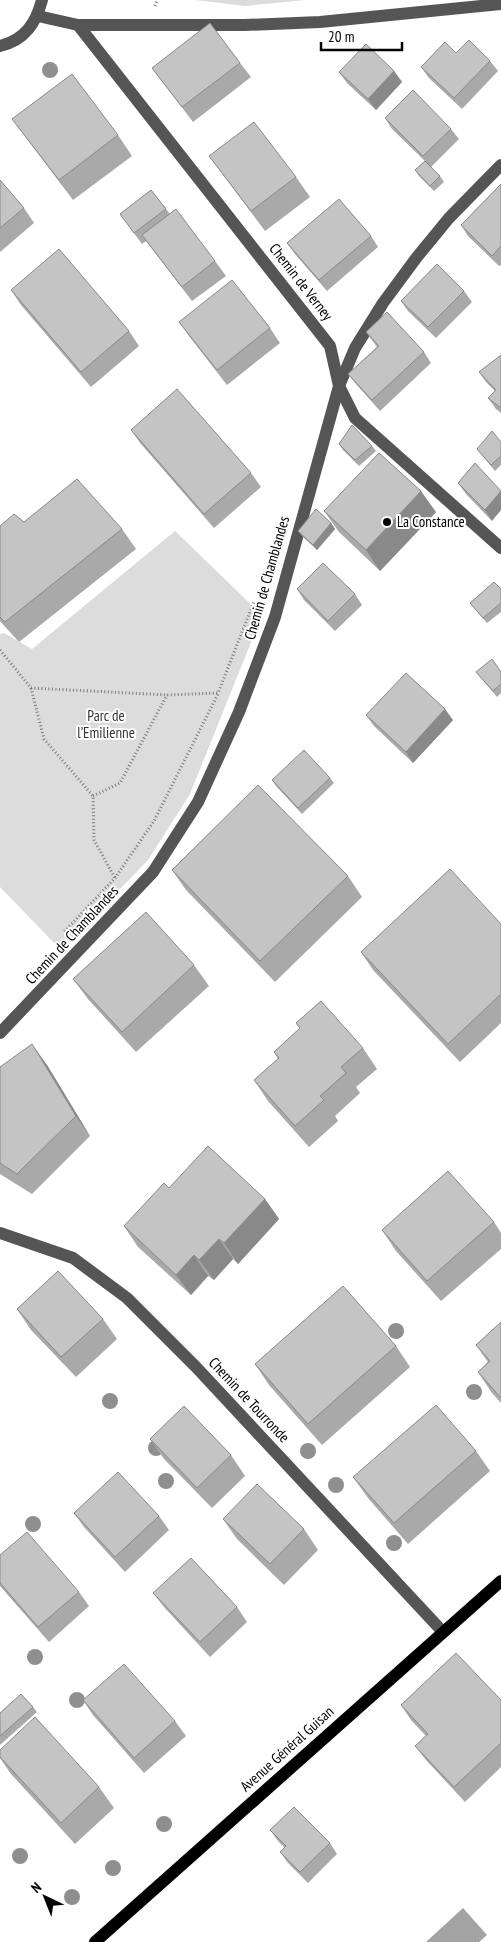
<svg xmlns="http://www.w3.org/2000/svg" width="501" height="1942" font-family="'PT Sans Narrow',sans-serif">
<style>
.green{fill:#dcdcdc}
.water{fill:#a3a3a3}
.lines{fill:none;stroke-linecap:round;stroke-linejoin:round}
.path{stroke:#777;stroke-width:3;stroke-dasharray:1 2.5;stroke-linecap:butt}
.minor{stroke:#555;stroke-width:12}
.major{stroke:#000;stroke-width:12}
.tree{fill:#8f8f8f}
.wall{fill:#a9a9a9}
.shaded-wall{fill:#898989}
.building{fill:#c4c4c4;stroke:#898989}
.poi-dot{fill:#000;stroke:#fff;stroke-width:2}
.labels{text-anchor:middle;stroke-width:4;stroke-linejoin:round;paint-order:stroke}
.street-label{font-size:15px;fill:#000;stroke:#fff}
.poi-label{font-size:15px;fill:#000;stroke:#fff;text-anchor:start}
.park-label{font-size:15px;fill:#333;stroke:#fff}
</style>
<rect width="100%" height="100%" fill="#fff"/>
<g class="green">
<path d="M196,0h109l-60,6z"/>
<path d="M175,531l87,84 -72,179 -42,66 -87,90 -61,-63v-253l4,-1 28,16z"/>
</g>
<path class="water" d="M463,1908l24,27 -8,7h-53z"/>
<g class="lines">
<g class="path">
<path d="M155,6l2,-6"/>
<path d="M0,650l31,38 137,7 50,-2 36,-91"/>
<path d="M31,688l13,51 49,57 1,44 21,38"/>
<path d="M93,796l27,-13 47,-88"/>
<path d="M66,934l-2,-2 51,-54 39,-57 64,-127"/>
</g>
<g class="minor">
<path d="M38,16l40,9h167l75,-3 181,-18"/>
<path d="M78,25l252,321 9,40 16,32 146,130"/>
<path d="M0,46c25,-6 36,-23 42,-46"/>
<path d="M0,1033l153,-161 45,-70 41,-90 36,-95 64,-231 16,-38 28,-45 34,-46 32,-39 52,-53"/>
<path d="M0,1233l73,25 54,40 69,69 247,265"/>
</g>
<path class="major" d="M95,1942l406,-361"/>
</g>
<g class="tree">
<circle cx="50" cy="70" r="8"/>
<circle cx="396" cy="1331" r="8"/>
<circle cx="474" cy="1392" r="8"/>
<circle cx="110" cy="1401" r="8"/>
<circle cx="156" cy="1448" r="8"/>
<circle cx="308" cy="1451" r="8"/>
<circle cx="166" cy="1481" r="8"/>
<circle cx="336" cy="1485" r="8"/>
<circle cx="33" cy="1524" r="8"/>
<circle cx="394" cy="1543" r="8"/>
<circle cx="35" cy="1657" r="8"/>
<circle cx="77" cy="1700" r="8"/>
<circle cx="164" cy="1824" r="8"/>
<circle cx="20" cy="1856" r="8"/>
<circle cx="113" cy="1868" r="8"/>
<circle cx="72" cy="1897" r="8"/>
</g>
<g class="wall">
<path d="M456,53l34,8 8,10 -36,38 -33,-31 -8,-11z"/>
<path d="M240,63l11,14 -58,45 -41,-54z"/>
<path d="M394,71l8,11 -26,28 -29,-27 -8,-11z"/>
<path d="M385,118l66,11 8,10 -28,28 9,9 4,6 -10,9 -15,-15 -4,-6 10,-9 -33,-32z"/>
<path d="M12,119l106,16 14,21 -59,44 -46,-61z"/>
<path d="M209,156l87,21 14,20 -45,34 -41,-55z"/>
<path d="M0,180l24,28 10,15 -34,29z"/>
<path d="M501,184v81l-2,1 -31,-30 -7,-11z"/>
<path d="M151,190l19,24 45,47 11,15 -34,25 -46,-60 -4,3 -22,-30z"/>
<path d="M371,236l7,11 -51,44 -32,-37 -8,-11z"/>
<path d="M11,290l118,41 10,15 -48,41 -70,-82z"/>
<path d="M464,291l8,11 -36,36 -28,-27 -7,-10z"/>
<path d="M179,322l91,6 10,15 -53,42 -38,-49z"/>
<path d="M366,332l58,20 7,11 -51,48 -24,-27 -8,-10 29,-27z"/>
<path d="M501,355v58l-5,-4 -8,-11 7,-7 -9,-9 -7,-10z"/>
<path d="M131,430l120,43 10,14 -47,41 -73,-84z"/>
<path d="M501,442v23l-6,6 -18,-22z"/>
<path d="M339,444l33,2 4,5 -17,15 -16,-16z"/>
<path d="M475,463l17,58 -26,-27 -8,-11z"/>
<path d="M324,511l112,1 -56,59 -41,-39z"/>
<path d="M24,522l98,7 14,20 -117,93 -19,-21v-95z"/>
<path d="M331,523l4,6 -18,21 -15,-14 -4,-5z"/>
<path d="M297,589l58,5 7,11 -27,26 -31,-31z"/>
<path d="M501,589v23l-14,11 -17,-20z"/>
<path d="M476,672h25v21l-4,4z"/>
<path d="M366,715l87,5 -40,43 -39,-37z"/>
<path d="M330,778l4,5 -32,31 -26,-28 -4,-6z"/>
<path d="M172,870l176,6 14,21 -87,85 -89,-92z"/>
<path d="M501,924v99l-41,39 -87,-92 -12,-18z"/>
<path d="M194,965l15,21 -73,66 -48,-53 -15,-20z"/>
<path d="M296,1023l67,25 14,21 -21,18 4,6 -25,23 3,5 -29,26 -41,-46 -14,-21 24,-21 -4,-7 26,-23z"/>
<path d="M47,1065l43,71 -58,58 -32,-20v-107z"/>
<path d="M169,1188l96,11 14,20 -41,45 -5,-5 -19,21 -6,-4 -17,19 -53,-48 -14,-21z"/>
<path d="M494,1222l7,11v16l-60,52 -45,-50 -14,-21z"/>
<path d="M17,1309l86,10 14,20 -41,38 -45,-47z"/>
<path d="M501,1322v81l-9,-10 -14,-21 10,-10 -12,-17z"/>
<path d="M396,1346l14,21 -88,78 -53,-60 -14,-21z"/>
<path d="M150,1439l81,16 14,21 -33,32 -48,-49z"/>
<path d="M476,1451l14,20 -82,73 -40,-46 -15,-21z"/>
<path d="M74,1513l85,3 10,14 -44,42 -41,-45z"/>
<path d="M223,1519l81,10 14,21 -34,35 -47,-46z"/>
<path d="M0,1555l79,37 10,14 -40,36 -49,-56z"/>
<path d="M153,1593l84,14 10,15 -37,35 -46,-50z"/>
<path d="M83,1700l92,21 11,15 -42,37 -51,-58z"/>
<path d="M501,1700v67l-36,35 -39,-42 -11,-14 11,-10 -15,-16 -10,-15z"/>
<path d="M33,1707l4,5 -37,33v-32z"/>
<path d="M0,1750l99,37 15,21 -39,36 -64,-70 -11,-16z"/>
<path d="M270,1830l60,13 7,11 -29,29 -20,-20 -8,-11 5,-4 -7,-7z"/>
</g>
<g class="shaded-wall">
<path d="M394,71l8,11 -26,28 -8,-11z"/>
<path d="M421,491l15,21 -56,59 -14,-21z"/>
<path d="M501,491v19l-9,11 -7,-11z"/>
<path d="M331,523l4,6 -18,21 -4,-5z"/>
<path d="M445,709l8,11 -40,43 -7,-11z"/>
<path d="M32,1044l15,21 43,71 -14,-20z"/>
<path d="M265,1199l14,20 -41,45 -14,-21z"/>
<path d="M219,1239l14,20 -19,21 -15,-20z"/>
<path d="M194,1255l14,21 -17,19 -15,-20z"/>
</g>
<g class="building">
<path d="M210,23l30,40 -58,44 -30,-39z"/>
<path d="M469,40l21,21 -36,37 -33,-31 24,-25 11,11z"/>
<path d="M366,44l28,27 -26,28 -29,-27z"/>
<path d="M72,74l46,61 -59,45 -47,-61z"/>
<path d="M413,90l38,39 -28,27 -38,-38z"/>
<path d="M254,122l42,55 -45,34 -42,-55z"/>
<path d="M425,161l15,15 -10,10 -15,-16z"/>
<path d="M0,180l24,28 -24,20z"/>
<path d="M501,184v62l-9,10 -31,-31z"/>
<path d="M151,190l15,19 -32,24 -14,-19z"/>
<path d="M339,199l32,37 -52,44 -32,-37z"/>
<path d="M176,209l39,52 -33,26 -40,-52z"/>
<path d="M59,249l70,82 -48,41 -70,-82z"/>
<path d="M437,264l27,27 -36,36 -27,-26z"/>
<path d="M232,280l38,48 -53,42 -38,-48z"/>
<path d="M387,312l37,40 -52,48 -24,-26 31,-28 -13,-14z"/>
<path d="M501,355v53l-13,-10 8,-8 -17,-18z"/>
<path d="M177,389l74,84 -47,41 -73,-84z"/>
<path d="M352,425l20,21 -17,14 -16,-16z"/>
<path d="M492,431l9,11v14l-10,9 -14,-16z"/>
<path d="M379,453l42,38 -55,59 -42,-39z"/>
<path d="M475,463l26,28 -16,19 -27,-27z"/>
<path d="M77,479l45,50 -117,93 -5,-5v-91l14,-12 10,8z"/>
<path d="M316,509l15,14 -18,22 -15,-14z"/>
<path d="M323,563l32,31 -27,27 -31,-32z"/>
<path d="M494,582l7,7v14l-18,15 -13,-15z"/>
<path d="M492,659l9,13v12l-8,7 -17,-19z"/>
<path d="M406,673l39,36 -39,43 -40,-37z"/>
<path d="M304,750l26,28 -32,30 -26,-28z"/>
<path d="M258,785l90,91 -88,85 -88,-91z"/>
<path d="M450,869l51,55v70l-53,50 -87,-92z"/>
<path d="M146,912l48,53 -72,67 -49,-53z"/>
<path d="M321,1001l42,47 -22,19 5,6 -26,23 4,4 -29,26 -41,-46 25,-22 -5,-6 26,-24 -4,-5z"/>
<path d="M32,1044l44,72 -59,58 -17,-11v-96z"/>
<path d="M208,1146l57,53 -41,44 -5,-4 -20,21 -5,-5 -18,20 -52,-49 40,-43 5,5z"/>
<path d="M448,1171l46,51 -67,59 -45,-51z"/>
<path d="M58,1271l45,48 -42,38 -44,-48z"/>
<path d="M343,1286l53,60 -88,78 -53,-60z"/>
<path d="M501,1322v76l-23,-26 12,-11 -14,-16z"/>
<path d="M436,1405l40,46 -82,72 -41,-46z"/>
<path d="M184,1406l47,49 -34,33 -47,-49z"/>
<path d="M118,1472l41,44 -44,41 -41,-44z"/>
<path d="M257,1484l47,45 -34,35 -47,-45z"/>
<path d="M27,1532l52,60 -41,35 -38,-44v-28z"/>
<path d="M191,1558l46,49 -37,35 -47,-49z"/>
<path d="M456,1653l45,47v43l-47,44 -39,-41 13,-12 -27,-29z"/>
<path d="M124,1664l51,57 -41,37 -51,-58z"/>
<path d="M21,1694l12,13 -33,29v-23z"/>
<path d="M35,1717l64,70 -38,36 -61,-66v-7z"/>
<path d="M294,1807l36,36 -30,29 -20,-20 6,-6 -16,-16z"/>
</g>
<circle class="poi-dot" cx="387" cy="522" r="5"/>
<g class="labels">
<g class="street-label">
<text transform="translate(301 282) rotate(52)" y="5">Chemin de Verney</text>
<text transform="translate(267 578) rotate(-74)" y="5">Chemin de Chamblandes</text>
<text transform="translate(72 935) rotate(-47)" y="5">Chemin de Chamblandes</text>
<text transform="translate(249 1400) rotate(47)" y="5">Chemin de Tourronde</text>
<text transform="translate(287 1749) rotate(-42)" y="5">Avenue Général Guisan</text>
</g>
<g class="poi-label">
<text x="397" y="527">La Constance</text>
</g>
<g class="park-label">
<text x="106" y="721">Parc de<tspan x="106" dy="17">l’Emilienne</tspan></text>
</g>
</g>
<g transform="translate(45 1897) rotate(317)" stroke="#ffffff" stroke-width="4" paint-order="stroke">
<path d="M0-4L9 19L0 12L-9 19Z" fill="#000000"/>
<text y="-8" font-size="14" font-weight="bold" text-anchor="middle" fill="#000000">N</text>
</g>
<path d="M321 42v8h81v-8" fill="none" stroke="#000000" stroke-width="2.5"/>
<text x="328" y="42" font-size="15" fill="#000000" stroke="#ffffff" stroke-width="4" paint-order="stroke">20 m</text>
</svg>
